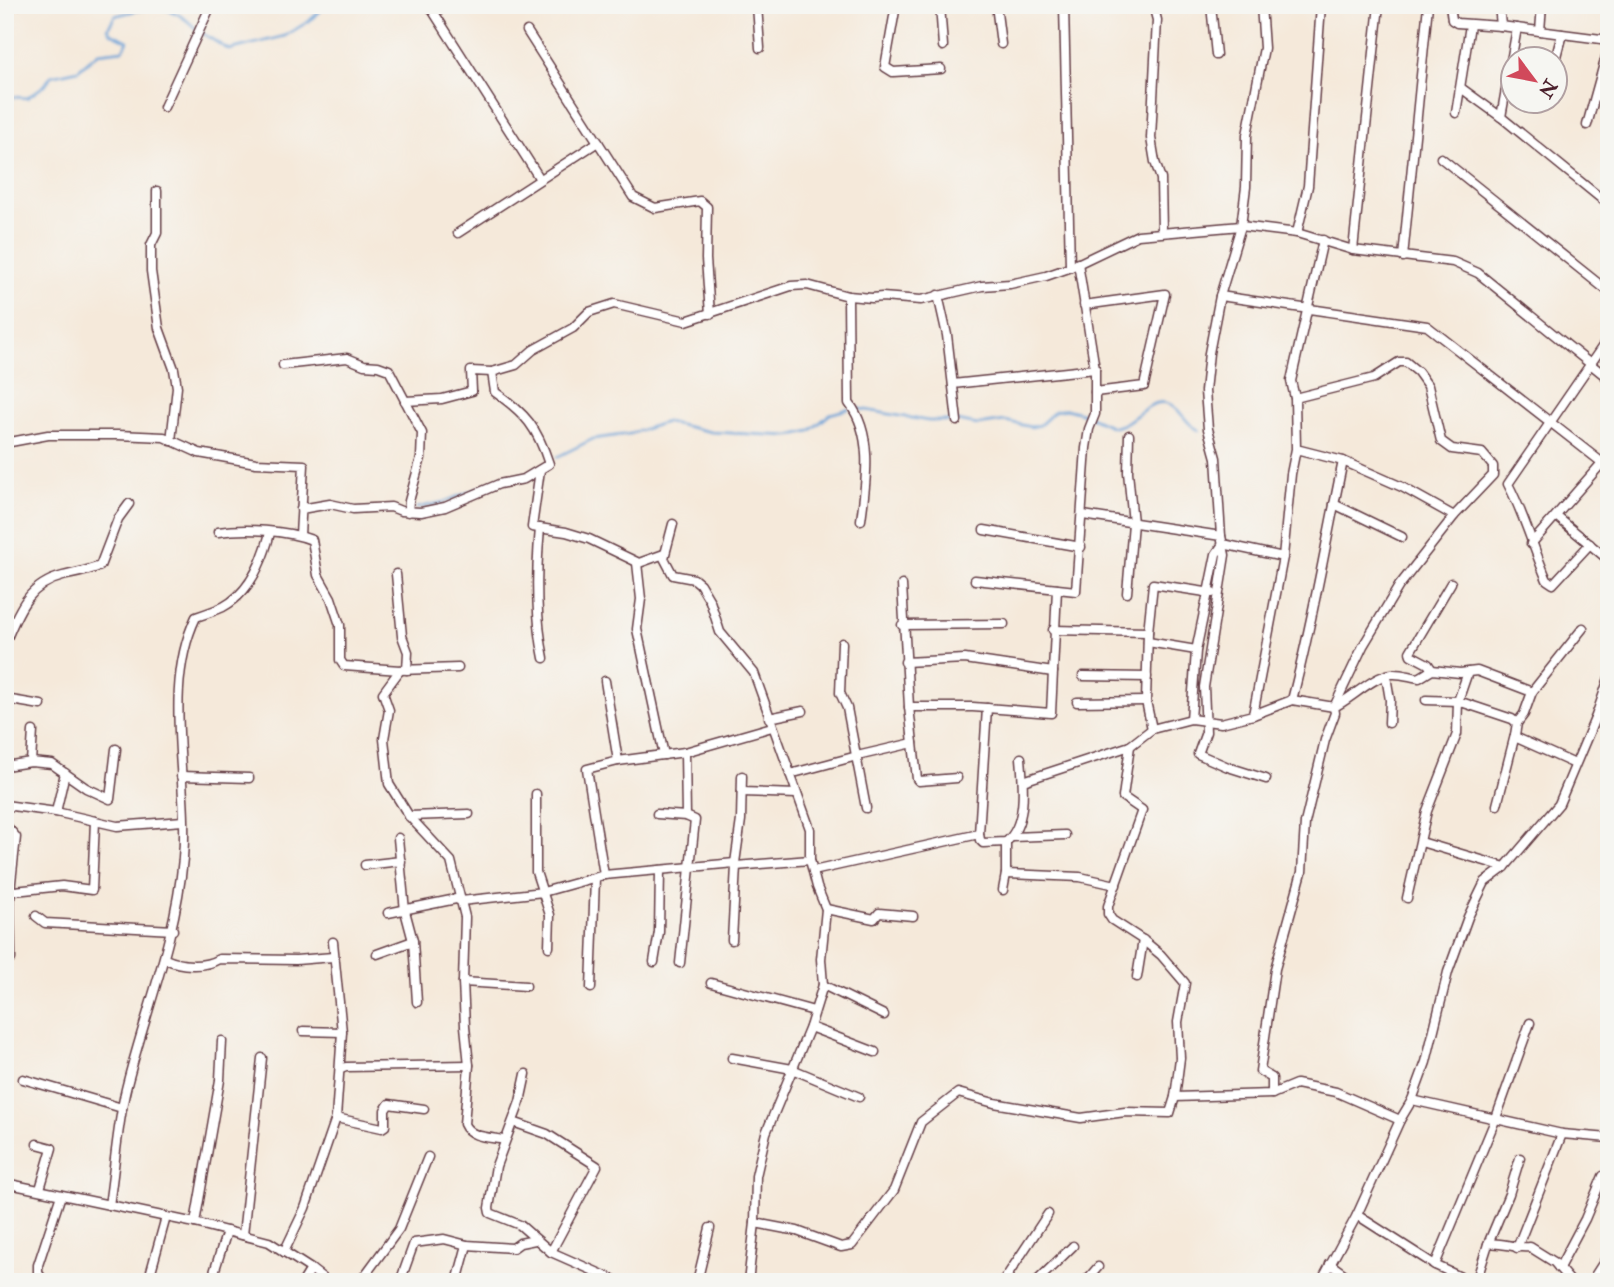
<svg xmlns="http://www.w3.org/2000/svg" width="1614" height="1287" font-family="'IM FELL Double Pica',serif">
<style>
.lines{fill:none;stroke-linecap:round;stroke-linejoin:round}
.stream{stroke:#68a0d7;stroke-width:2.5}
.street-casing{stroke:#643d45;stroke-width:11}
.street{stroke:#fff;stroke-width:8}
</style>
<rect width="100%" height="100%" fill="#f6f6f2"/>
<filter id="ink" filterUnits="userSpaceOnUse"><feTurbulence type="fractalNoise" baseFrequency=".0143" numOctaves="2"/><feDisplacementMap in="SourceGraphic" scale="14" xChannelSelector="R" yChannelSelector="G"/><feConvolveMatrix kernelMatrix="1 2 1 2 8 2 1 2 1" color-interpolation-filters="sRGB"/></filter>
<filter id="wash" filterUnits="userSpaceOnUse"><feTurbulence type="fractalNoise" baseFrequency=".00686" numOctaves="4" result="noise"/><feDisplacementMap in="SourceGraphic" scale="28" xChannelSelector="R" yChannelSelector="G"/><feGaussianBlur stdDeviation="1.57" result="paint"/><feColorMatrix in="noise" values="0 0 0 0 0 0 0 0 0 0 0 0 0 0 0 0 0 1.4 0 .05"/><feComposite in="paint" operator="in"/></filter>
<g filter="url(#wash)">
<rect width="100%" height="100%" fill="#f5e9da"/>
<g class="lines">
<g class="stream">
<path d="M202,33l27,17 56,-14 24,-15 18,-16"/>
<path d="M5,96l22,2 18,-13 6,-9 27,-6 20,-17 25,-3 5,-9 -17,-8 -3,-5 7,-12c35,-9 54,-16 81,13"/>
<path d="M855,408l73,13h29l21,4 27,-4 26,6 9,-2 15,-14 11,-2 15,4 32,14c19,-1 37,-32 56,-23 13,5 16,21 30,26"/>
<path d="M557,457l36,-18 36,-5 37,-12 45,10 79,4 20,-5 20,-17 18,-5"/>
<path d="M510,478l14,-3"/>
<path d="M417,508l27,-6 56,-22"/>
</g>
</g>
</g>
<g filter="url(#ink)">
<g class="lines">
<defs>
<g id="street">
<path d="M757,5l3,43"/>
<path d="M896,5l-11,62 8,5 48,-3"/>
<path d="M940,5l3,41"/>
<path d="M996,5l5,39"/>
<path d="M1064,5l6,262"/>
<path d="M1153,5l4,15 -6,118 4,24 6,17 1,53"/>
<path d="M1211,5l5,50"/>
<path d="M1261,5l3,43 -17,87 -1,52 -5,39 -21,70 -11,57 -4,38 3,38 8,29 5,78 4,19 -21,132 2,45 -8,22 30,13 38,12"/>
<path d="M1450,5l2,15 5,3 44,3 108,14"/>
<path d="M1499,5l2,21"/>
<path d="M5,8l13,-3"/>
<path d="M431,8l109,171"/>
<path d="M527,31l106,166 22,11 45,-7 7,6 -1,52 4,55"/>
<path d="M1540,31l2,-26"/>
<path d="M1554,64l8,-30"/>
<path d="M1461,88l40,29 108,88"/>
<path d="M164,107l47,-102"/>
<path d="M1456,113l14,-88"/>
<path d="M1501,117l16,-89"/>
<path d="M1587,125l22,-79"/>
<path d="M1441,158l168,134"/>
<path d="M157,191v42l-6,12v26l8,57 15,41 3,18 -6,54"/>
<path d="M458,233l140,-91"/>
<path d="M1297,233l11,-47 13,-181"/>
<path d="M1353,250l26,-245"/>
<path d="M1403,257l25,-252"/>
<path d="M938,295l9,40 10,86"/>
<path d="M848,296l1,107c25,32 17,79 12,117"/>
<path d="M1220,296l207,30 182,142"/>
<path d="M1084,305l81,-11 -21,92 -49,6"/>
<path d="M283,365l64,-7 17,7 14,1 11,4 33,63 -1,25 -12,43 -1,11"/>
<path d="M953,384l142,-15"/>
<path d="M1295,398l79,-20 25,-16h7l12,10 10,14 13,55 11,8 30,4 11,13v9l-39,41"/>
<path d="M405,401l37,-2 30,-8 -1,-20 21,1 24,-7 17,-15 40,-22 16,-16 25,-8 72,17 105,-35 16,-1 41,11 24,2 10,-1 39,3 61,-14 28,-2 36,-8 23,-8 69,-33 103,-9 56,7 56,17 100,12 25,11 131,106"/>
<path d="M5,443l43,-8h70l46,2 35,16 57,10 48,2 -4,70"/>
<path d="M1296,449l47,12 59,26 52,29 -55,70 -36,60 -29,61 -42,-7 -39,15 30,-158 8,-83 5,-25 -1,-51 -4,-17 32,-141"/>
<path d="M540,470l-8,57 34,5 23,7 50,24 25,-9"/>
<path d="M1334,504l68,33"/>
<path d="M301,509l29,-5 23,5 38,-2 10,4 20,1 24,-5 54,-23 25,-5 25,-15c-12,-37 -23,-50 -54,-72l-3,-20"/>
<path d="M1083,515l138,21"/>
<path d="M1556,516l49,41"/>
<path d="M673,524l-9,34 9,17 21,4 6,5 10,17 10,31 34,41 56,156v31l7,27 9,22 -5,50 2,26 -13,42 -44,106 -10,43 -1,47 -7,59"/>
<path d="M540,528c-4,43 -5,88 4,130"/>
<path d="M984,530l97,17"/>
<path d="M218,532c27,-4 68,-2 94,8l6,35 13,23 9,27v35l4,6 56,4 58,-2"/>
<path d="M1531,544l71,-81"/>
<path d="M1590,544l-37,40 -6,-4c-14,-32 -23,-66 -39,-96l101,-147"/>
<path d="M637,563l4,36 -4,30 27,126"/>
<path d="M396,574l6,62 6,16 -1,18"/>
<path d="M975,580l101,11 10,-143 3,-19 6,-15v-45l-17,-106"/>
<path d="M902,585l7,122 8,72 2,2 38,-3"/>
<path d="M1127,593l6,-70 -5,-51 1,-37"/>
<path d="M902,625l102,-1"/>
<path d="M1053,630l95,2"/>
<path d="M1148,642l48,8"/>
<path d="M5,643c13,-31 22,-58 58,-67 13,-3 24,-5 37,-10l18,-47 11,-15"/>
<path d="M842,643l-2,50 7,15 19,100"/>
<path d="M905,662l60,-3 88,13"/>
<path d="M400,670l-17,23 6,17 -5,29 5,45 20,32 42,45 14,56 -2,65 2,44 4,39 -5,59c6,14 26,13 40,16"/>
<path d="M1432,670l-4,-6 -17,-9 -1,-3 41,-69"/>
<path d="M1083,676l64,1"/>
<path d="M1386,676l4,24 -1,23"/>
<path d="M605,681l13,80"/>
<path d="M5,699l36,6"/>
<path d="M1292,700c21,-79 34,-159 51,-239"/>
<path d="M1426,700l32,1 54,18 5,4 -2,12 2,3 58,26"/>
<path d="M1077,702l69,-1"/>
<path d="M909,707h64l78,6 6,-124"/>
<path d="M987,708l-8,126 1,6 3,3 23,-1c22,-18 17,-59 15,-84"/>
<path d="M769,718l34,-7"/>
<path d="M1191,719l5,-68 20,-97 7,-10 60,13"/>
<path d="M1517,723l7,-9 8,-22 51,-64"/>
<path d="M1152,729l-6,-28 2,-69 5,-48 59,9"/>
<path d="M31,762l2,-31"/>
<path d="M5,766l26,-4 21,2 34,24 24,11 6,-50"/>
<path d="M790,774l67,-18 56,-13"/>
<path d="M181,776l68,2"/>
<path d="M1023,781l107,-35 22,-17 39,-10 30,4 32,-8"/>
<path d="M742,792l55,2"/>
<path d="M536,794v78l14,43 -1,32"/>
<path d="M5,805l51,7 61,14 66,-5"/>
<path d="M1497,805l18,-70"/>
<path d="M56,812l9,-39"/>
<path d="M657,814l29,2"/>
<path d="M409,816l60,-2"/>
<path d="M5,824l11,13 -6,54 1,68"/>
<path d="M1012,837l53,-2"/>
<path d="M398,838l7,73 8,30 4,61"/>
<path d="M1421,842l84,25"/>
<path d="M735,863l6,-43 1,-44"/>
<path d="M365,865l36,-4"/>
<path d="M813,871l166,-37"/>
<path d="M1006,874l74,3 36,8"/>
<path d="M604,875l-17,-106 31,-8 67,-9 87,-25"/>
<path d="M1003,890l3,-16v-32"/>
<path d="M5,892l57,-6 30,4 3,-69"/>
<path d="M1407,898l20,-87 30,-77 1,-33 10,-29"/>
<path d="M826,909l48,10 5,-6 34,3"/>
<path d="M388,913l68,-14 5,2 82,-9 61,-17 131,-12 1,3 74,-6"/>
<path d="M36,916l9,7 128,7"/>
<path d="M732,940l4,-74"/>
<path d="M377,954l36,-13"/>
<path d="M165,959c16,7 38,9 54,0l77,1 37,-3"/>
<path d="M654,962l5,-30 1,-62"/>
<path d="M680,963l15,-143 -9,-4 -1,-64"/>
<path d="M1137,977l6,-37"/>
<path d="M463,982l63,4"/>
<path d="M711,983l103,28"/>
<path d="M823,985l61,30"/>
<path d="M591,988l4,-110"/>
<path d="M810,1027l65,25"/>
<path d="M303,1031l39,1"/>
<path d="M732,1058l60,11 67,28"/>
<path d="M341,1069l5,-2 123,-2"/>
<path d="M526,1074l-6,28 -24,64 -7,42 1,5 30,12 31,27 68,30"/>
<path d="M23,1079l99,29"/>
<path d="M1272,1094v-16l-12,-7 15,-102 27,-97 3,-49 20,-83 10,-27 -1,-6c17,-8 39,-31 58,-33 8,-1 19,3 27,4l13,-8 28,3 17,-2 55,21"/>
<path d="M1175,1097l97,-3 24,-10 40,8 64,28"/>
<path d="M1412,1100l150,34 47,4"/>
<path d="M336,1118l46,10 3,-2v-16l4,-6 35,5"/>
<path d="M513,1122l34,12 50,32 -46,86"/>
<path d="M37,1144l15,4 -12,41"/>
<path d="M5,1183l190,40 74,19 42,27 17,13"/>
<path d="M109,1205c6,-38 8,-78 17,-116 19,-77 50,-150 57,-231 7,-77 -22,-168 13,-241 9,-3 18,-6 27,-10 26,-14 40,-46 47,-74"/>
<path d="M1357,1215l78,50 36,17"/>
<path d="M195,1223l25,-143 2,-39"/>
<path d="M755,1223l42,8 44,16 11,-2 42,-55 27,-68 37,-29 36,10 87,15 44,-6 45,1 5,-16 5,-39 -2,-36 7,-39 -24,-28 -18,-15 -31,-20 -4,-6v-8l34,-96 -19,-13 7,-51"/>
<path d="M243,1235l19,-177"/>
<path d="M1488,1244l21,-50 11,-36"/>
<path d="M1517,1248l45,-114"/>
<path d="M284,1252l21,-44 31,-90 6,-86 -9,-90"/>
<path d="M1330,1264l25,18"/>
<path d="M1435,1265l61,-147 34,-95"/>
<path d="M1559,1268l26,-49 18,-43"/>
<path d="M51,1282l-8,-2 -5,-7v-8l23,-70"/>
<path d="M148,1282l18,-65"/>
<path d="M211,1282l16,-51"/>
<path d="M303,1282l8,-13"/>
<path d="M360,1282l39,-53 29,-72"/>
<path d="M400,1282l14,-39 30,-4 23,6 46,3 7,-5 15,-3"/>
<path d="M457,1282l10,-37"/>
<path d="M697,1282l13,-54"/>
<path d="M1003,1282l45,-68"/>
<path d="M1036,1282l37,-36"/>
<path d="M1085,1282l13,-15"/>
<path d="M1321,1282l36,-67 43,-95 12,-20 14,-38 22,-90 20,-55 17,-35 20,-15 54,-63 37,-88 13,-38"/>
<path d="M1476,1282l12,-38c12,-3 26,5 42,3l24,15 17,20"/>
<path d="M1591,1282l18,-28"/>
</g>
</defs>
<use href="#street" class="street-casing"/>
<use href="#street" class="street"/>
</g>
</g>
<rect width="1614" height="1287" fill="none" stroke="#f6f6f2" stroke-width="28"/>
<g transform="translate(1534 80) rotate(122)"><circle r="33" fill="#f6f6f2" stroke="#b1a0a2" stroke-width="2"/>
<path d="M0-5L12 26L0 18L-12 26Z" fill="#d1495b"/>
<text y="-10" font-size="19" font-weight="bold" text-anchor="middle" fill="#4a1f2b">N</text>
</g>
</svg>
